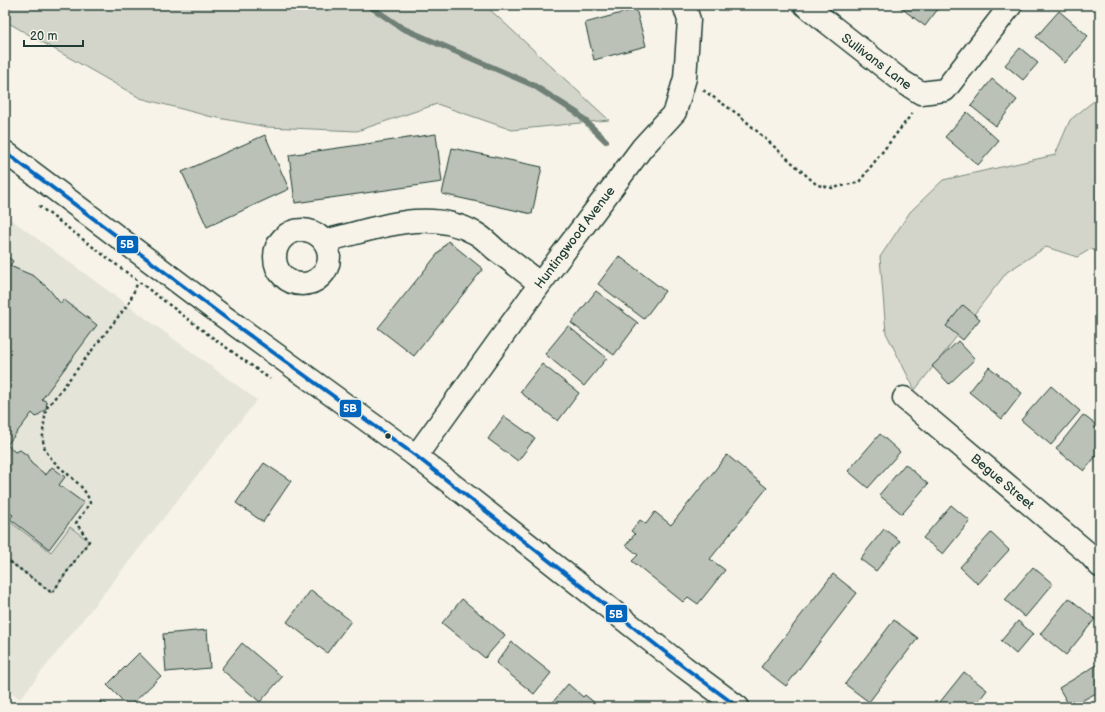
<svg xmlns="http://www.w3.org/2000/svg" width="1105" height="712" font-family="'Balsamiq Sans',sans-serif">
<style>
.built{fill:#e5e4d9}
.green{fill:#d3d5ca;stroke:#79897f}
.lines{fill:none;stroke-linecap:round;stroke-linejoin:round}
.stream{stroke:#6f8077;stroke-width:6}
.building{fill:#bbc1b6;stroke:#1f3d34}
.minor-casing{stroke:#1f3d34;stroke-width:25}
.major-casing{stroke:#1f3d34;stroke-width:25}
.path{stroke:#1f3d34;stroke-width:2.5;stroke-dasharray:3 3;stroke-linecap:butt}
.minor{stroke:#f7f3e8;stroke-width:22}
.major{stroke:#f7f3e8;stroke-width:22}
.bus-1-casing{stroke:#f7f3e8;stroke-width:7}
.bus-1{stroke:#0065bd;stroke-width:4}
.bus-dot{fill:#1f3d34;stroke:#f7f3e8;stroke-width:1.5}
.labels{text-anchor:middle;stroke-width:4;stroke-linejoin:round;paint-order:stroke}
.street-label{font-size:13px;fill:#1f3d34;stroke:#f7f3e8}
.line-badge{stroke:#f7f3e8;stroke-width:1.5}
.badge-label{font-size:11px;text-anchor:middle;font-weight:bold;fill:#fff}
</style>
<rect width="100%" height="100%" fill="#f7f3e8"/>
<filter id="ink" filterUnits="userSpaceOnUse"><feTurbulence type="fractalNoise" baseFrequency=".025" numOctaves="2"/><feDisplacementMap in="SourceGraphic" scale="8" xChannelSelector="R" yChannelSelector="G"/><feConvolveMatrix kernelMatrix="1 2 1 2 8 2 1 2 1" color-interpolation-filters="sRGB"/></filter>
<g filter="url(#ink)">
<path class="built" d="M5,215l252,185 -237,299 -15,-11z"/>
<g class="green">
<path d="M5,5h480l124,115 -97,10 -75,-26 -80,27 -90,-4 -59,-11 -68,-18 -135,-77z"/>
<path d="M1100,96v157l-9,-4 -14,8 -31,-10 -39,25 -92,118 -29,-57 -6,-76 30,-45 33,-32 112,-25 15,-35z"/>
<path d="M5,512l3,3 -2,4 45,33 19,-25 19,14 -37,52 -47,-35z"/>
</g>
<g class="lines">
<path class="stream" d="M368,5l34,23 131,57 44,28 29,28"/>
</g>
<g class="building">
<path d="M897,5h44l-16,21z"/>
<path d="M636,9l10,37 -52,14 -9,-37z"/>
<path d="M1059,11l29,25 -23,27 -29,-26z"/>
<path d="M1020,48l18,15 -15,17 -18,-15z"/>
<path d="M992,79l25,21 -21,26 -25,-20z"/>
<path d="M967,112l32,29 -21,24 -33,-28z"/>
<path d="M436,134l6,48 -147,21 -6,-48z"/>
<path d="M265,135l24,54 -82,38 -25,-55z"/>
<path d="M452,148l90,19 -10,47 -90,-20z"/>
<path d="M448,241l35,28 -69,87 -36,-28z"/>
<path d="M5,255l8,6 -3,5 24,10 14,12 13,16 2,-5 34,26 -55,74 5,3 -1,7 -10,8 -4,-4 -25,32 8,7 5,-2 7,5 4,8 15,12 6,-8 13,10 -6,8 25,18 -35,46 -39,-30 3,-4 -8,-5z"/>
<path d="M619,256l46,35 -21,28 -46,-35z"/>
<path d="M596,291l42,32 -24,32 -43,-32z"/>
<path d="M963,305l17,14 -17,21 -17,-14z"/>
<path d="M568,326l39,32 -23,28 -39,-32z"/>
<path d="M958,341l17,18 -26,25 -17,-18z"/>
<path d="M542,364l37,29 -21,28 -38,-29z"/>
<path d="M989,367l33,26 -20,26 -33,-27z"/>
<path d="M1051,386l29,25 -29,34 -30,-25z"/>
<path d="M1083,415l17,13v23l-16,20 -28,-22z"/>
<path d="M504,416l31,22 -17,23 -30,-22z"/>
<path d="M880,434l20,18 -32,36 -20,-17z"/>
<path d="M727,455l40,33 -57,71 15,11 -27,34 -10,-7 -5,5 -51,-41 6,-6 -12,-10 9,-11 -4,-3 9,-11 6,4 9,-12 16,13z"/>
<path d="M264,463l27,18 -28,41 -27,-19z"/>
<path d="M905,464l23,20 -26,30 -23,-19z"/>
<path d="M951,505l19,16 -27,33 -20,-16z"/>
<path d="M884,529l16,12 -24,30 -16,-12z"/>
<path d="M991,533l18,17 -31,34 -18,-17z"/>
<path d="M1033,567l20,17 -28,33 -20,-17z"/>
<path d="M833,574l24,19 -71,93 -25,-19z"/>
<path d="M311,590l40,31 -24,32 -40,-31z"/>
<path d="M1069,598l26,21 -29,36 -26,-21z"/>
<path d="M462,599l43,36 -20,23 -43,-35z"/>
<path d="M894,620l24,18 -49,64 -24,-18z"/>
<path d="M1018,621l15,13 -17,20 -15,-13z"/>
<path d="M207,630l3,38 -44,4 -3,-38z"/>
<path d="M512,642l39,31 -17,21 -38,-31z"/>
<path d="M242,643l40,34 -22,25 -39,-33z"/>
<path d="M139,653l22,23 -32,31 -22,-22z"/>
<path d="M1100,663v28l-30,16 -11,-19z"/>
<path d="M964,672l23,18 -13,17h-38z"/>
<path d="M568,684l15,13 2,-2 15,12h-44l-4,-4z"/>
<path d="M102,700l8,7h-14z"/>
</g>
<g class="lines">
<defs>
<g id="minor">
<path d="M805,5l98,77 18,11 24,-3 66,-85"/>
<circle cx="302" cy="257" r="27"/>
<path d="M324,241c49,-11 104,-35 151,-8 8,4 14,11 21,17 15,11 29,22 44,34"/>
<path d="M904,398l185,156 11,12"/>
<path d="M416,456l124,-172 102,-136 33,-36 10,-34 4,-58 -5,-15"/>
</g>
<path id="major" d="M5,152l218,164 193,140 268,211 54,40"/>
</defs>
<use href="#minor" class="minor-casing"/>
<use href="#major" class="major-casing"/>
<g class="path">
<path d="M703,90l36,25 78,70 16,3 26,-6 55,-71"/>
<path d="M39,206l170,129 61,44"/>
<path d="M5,558l47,35 37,-52 -13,-18 14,-20c-5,-23 -39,-35 -46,-57 -3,-12 1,-25 2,-37l83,-106 9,-21"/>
</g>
<use href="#minor" class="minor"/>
<use href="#major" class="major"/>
<defs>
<path id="bus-1" d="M5,152l218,164 193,140 268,211 54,40"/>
</defs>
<use href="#bus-1" class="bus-1-casing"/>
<use href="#bus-1" class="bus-1"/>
</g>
</g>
<circle class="bus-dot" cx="388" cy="436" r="3.5"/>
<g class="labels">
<g class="street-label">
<text transform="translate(877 61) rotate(37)" y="5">Sullivans Lane</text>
<text transform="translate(574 237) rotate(-53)" y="5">Huntingwood Avenue</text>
<text transform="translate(1003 481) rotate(40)" y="5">Begue Street</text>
</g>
</g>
<g class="line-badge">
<rect x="116" y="235" width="23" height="19" rx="4" fill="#0065bd"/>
<rect x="339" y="399" width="23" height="19" rx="4" fill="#0065bd"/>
<rect x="605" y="604" width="23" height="19" rx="4" fill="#0065bd"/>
</g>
<g class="badge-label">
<text x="127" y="248">5B</text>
<text x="350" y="412">5B</text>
<text x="616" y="618">5B</text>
</g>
<rect width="1105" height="712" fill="none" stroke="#f7f3e8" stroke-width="20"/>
<rect x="10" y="10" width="1085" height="692" fill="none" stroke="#1f3d34" stroke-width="1.5" filter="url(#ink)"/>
<path d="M24 40v6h59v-6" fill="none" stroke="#1f3d34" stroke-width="2"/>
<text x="30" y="40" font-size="12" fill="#1f3d34" stroke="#f7f3e8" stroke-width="3" paint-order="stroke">20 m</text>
</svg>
